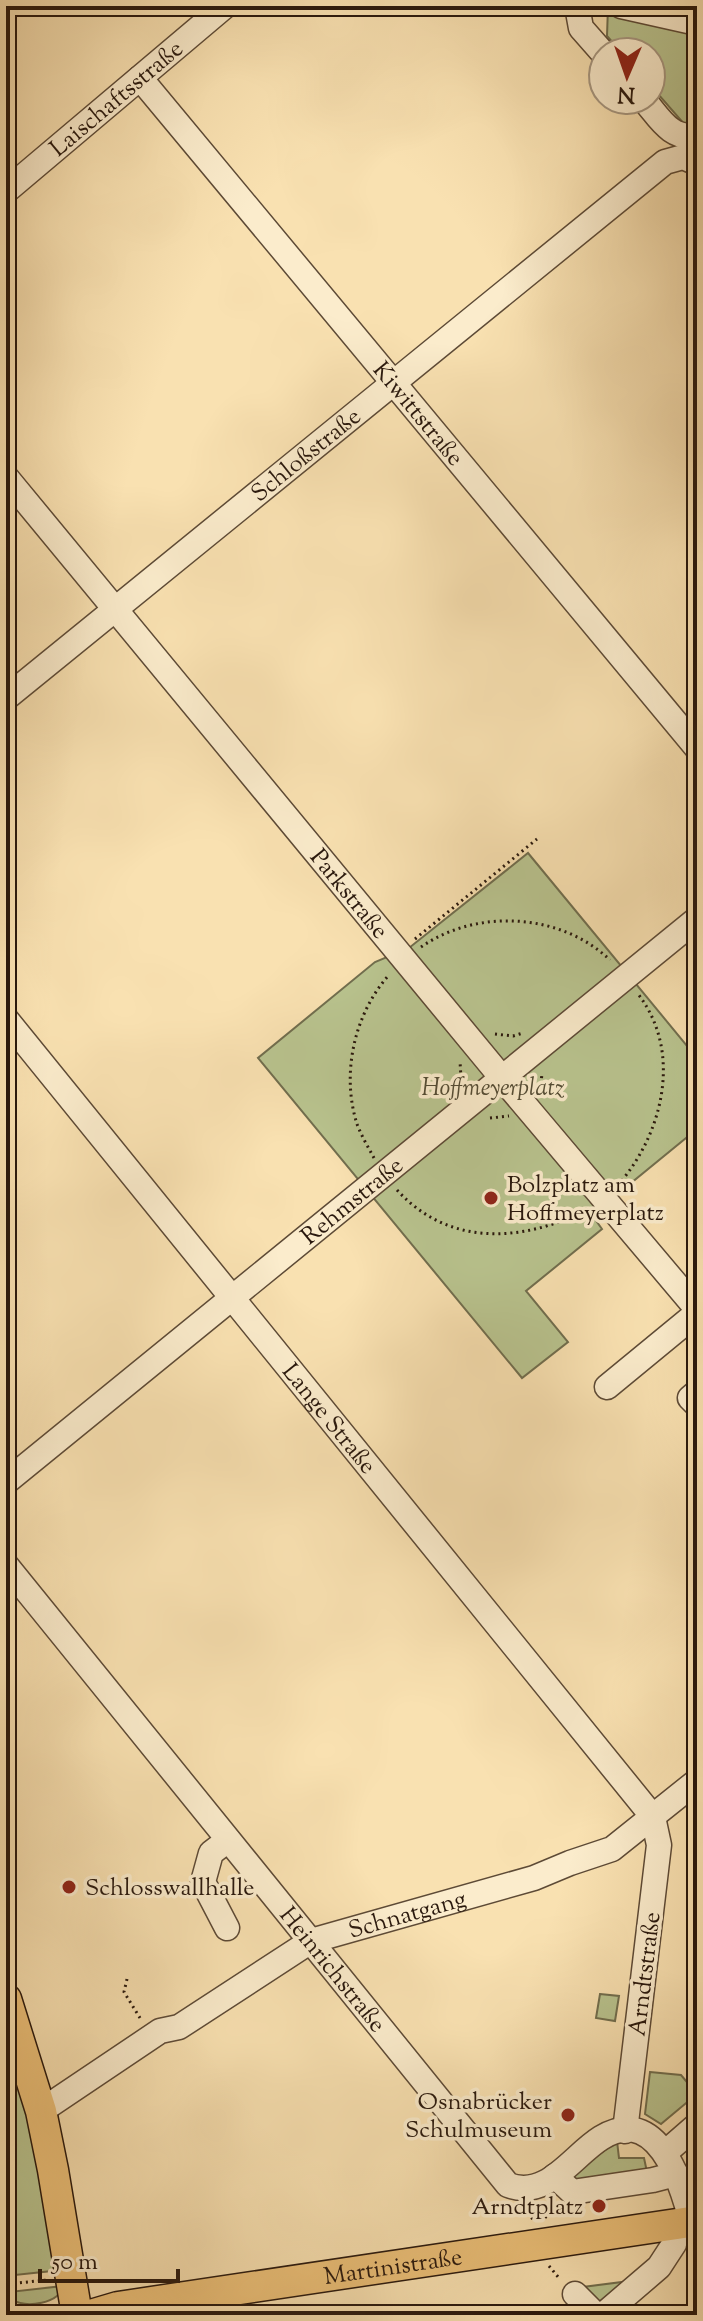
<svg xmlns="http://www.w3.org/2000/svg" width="703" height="2321" font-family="'Sorts Mill Goudy',serif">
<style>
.green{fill:#b9c48f;stroke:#716e4e;stroke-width:2}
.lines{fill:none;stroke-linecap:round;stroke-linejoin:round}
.minor-casing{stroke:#5d4a36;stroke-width:27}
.major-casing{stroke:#29180d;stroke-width:33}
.path{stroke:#29180d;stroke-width:3;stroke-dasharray:2 4;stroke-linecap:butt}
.minor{stroke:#fbeccc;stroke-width:24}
.major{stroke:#ecc078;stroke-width:30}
.poi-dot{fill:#8f2418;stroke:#fbeccc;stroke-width:3}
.labels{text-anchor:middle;stroke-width:7;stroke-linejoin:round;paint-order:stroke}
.street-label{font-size:24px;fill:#29180d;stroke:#fbeccc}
.park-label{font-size:24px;font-style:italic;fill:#544c34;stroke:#fbeccc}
.poi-label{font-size:24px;fill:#29180d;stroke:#fbeccc;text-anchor:start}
</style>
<rect width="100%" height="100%" fill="#f9e1b1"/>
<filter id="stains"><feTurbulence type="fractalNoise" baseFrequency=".0025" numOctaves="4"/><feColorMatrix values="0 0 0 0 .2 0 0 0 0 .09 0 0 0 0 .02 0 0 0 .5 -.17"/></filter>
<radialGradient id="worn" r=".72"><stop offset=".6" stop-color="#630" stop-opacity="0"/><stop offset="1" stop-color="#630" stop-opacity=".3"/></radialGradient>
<g class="green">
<path d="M608,6h89v109l-12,10 -34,-39v-34h-30l-14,-16z"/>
<path d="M528,853l169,205v71l-105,86 10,14 -76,62 42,51 -46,36 -264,-320 117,-96 34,-14z"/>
<path d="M600,1994l19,2 -4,25 -19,-3z"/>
<path d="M6,2030l17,52 38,188 -55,6z"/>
<path d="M650,2072l31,3 16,19 -36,30 -16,-10z"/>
<path d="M617,2141l2,17h25l3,14 -73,9 -3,-6z"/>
<path d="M630,2281l-31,27 -24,-20z"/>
<path d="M63,2286c-4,18 -36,22 -51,14l-3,-8z"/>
</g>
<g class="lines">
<defs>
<g id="minor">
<path d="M577,6l4,22 22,25"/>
<path d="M621,6l76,17"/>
<path id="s1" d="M140,78l557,670"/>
<path d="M644,100c15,17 27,41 53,35"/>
<path id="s2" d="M6,191l219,-185"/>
<path id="s3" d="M6,477l496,601 195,231"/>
<path id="s4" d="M6,698l659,-536 18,-5 14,6"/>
<path id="s5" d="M6,1019l647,798 6,28 -34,286"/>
<path d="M607,1387l90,-74"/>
<path d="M697,1392l-7,6 7,7"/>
<path id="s6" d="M6,1482l691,-563"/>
<path id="s7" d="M6,1565l502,620c39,15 64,-29 93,-47 62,-39 86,63 95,102"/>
<path d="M227,1928l-24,-46 8,-29 17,-13"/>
<path id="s8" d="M41,2111l119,-80 19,-4 132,-86 223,-63 36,-15 42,-14 85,-68"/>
<path d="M666,2152l31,-27"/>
<path d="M555,2176l17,16 81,-12 23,-6"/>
<path d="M575,2294l21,21"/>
<path d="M603,2315l56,-48 15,-23"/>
</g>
<g id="major">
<path d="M6,1999l35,112 12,59 24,145"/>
<path id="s9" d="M91,2315l27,-8 579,-86"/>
</g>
</defs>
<use href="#minor" class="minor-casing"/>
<use href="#major" class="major-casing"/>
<g class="path">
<path d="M415,939l122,-100"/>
<path d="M421,947c56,-39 140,-34 189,13"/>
<path d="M495,1034l18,2 10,-3"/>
<path d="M459,1084l2,-5 -1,-18"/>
<path d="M540,1090l2,-16"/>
<path d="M490,1118l19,-2"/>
<path d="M374,1158c-6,-11 -13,-23 -17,-34 -16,-50 -3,-110 32,-149"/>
<path d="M618,1185c45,-51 65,-133 20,-191"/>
<path d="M397,1190c52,57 124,52 188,21"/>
<path d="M127,1979l-3,13 16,26"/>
<path d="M6,2121l10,-7"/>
<path d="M522,2210l12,10"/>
<path d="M545,2218l9,-14"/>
<path d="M549,2266l10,12"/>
<path d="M8,2284l39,-4"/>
<path d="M317,2304v3"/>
</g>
<use href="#minor" class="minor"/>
<use href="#major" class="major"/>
</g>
<g class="poi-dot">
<circle cx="491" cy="1198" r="8"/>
<circle cx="69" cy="1887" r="8"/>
<circle cx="568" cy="2115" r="8"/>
<circle cx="599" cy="2206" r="8"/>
</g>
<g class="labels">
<g class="street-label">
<text dy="8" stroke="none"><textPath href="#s2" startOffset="144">Laischaftsstraße</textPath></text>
<text dy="8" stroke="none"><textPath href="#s1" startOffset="436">Kiwittstraße</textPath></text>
<text dy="8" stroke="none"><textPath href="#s4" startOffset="386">Schloßstraße</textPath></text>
<text dy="8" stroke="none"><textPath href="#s3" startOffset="540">Parkstraße</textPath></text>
<text dy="8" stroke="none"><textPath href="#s6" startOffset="446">Rehmstraße</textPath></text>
<text dy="8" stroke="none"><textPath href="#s5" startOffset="514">Lange Straße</textPath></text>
<text dy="8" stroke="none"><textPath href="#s8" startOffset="420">Schnatgang</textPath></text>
<text dy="8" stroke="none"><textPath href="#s7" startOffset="520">Heinrichstraße</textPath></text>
<text transform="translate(644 1974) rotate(-83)" y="8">Arndtstraße</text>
<text dy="8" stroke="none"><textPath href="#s9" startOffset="306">Martinistraße</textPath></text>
</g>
<g class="park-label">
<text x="493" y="1095">Hoffmeyerplatz</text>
</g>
<g class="poi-label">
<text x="507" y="1192">Bolzplatz am<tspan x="507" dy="28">Hoffmeyerplatz</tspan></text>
<text x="85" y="1895">Schlosswallhalle</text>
<text x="552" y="2109" text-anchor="end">Osnabrücker<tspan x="552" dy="28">Schulmuseum</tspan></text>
<text x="583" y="2214" text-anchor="end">Arndtplatz</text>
</g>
</g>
<rect width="703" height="2321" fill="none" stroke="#f9e1b1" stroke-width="32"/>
<rect x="8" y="8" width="687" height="2305" fill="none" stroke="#29180d" stroke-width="4"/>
<rect x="16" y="16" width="671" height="2289" fill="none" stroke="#29180d" stroke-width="2"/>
<g transform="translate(627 76) rotate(182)"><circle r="38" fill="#fbeccc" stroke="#a79780" stroke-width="2"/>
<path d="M0-6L14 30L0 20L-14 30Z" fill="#8f2418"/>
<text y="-12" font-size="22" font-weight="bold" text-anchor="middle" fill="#29180d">N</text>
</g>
<path d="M40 2269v12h138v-12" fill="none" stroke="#29180d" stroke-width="4"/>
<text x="52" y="2269" font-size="24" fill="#29180d" stroke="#fbeccc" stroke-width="6" paint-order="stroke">50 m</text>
<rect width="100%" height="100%" filter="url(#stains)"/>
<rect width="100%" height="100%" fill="url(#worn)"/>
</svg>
